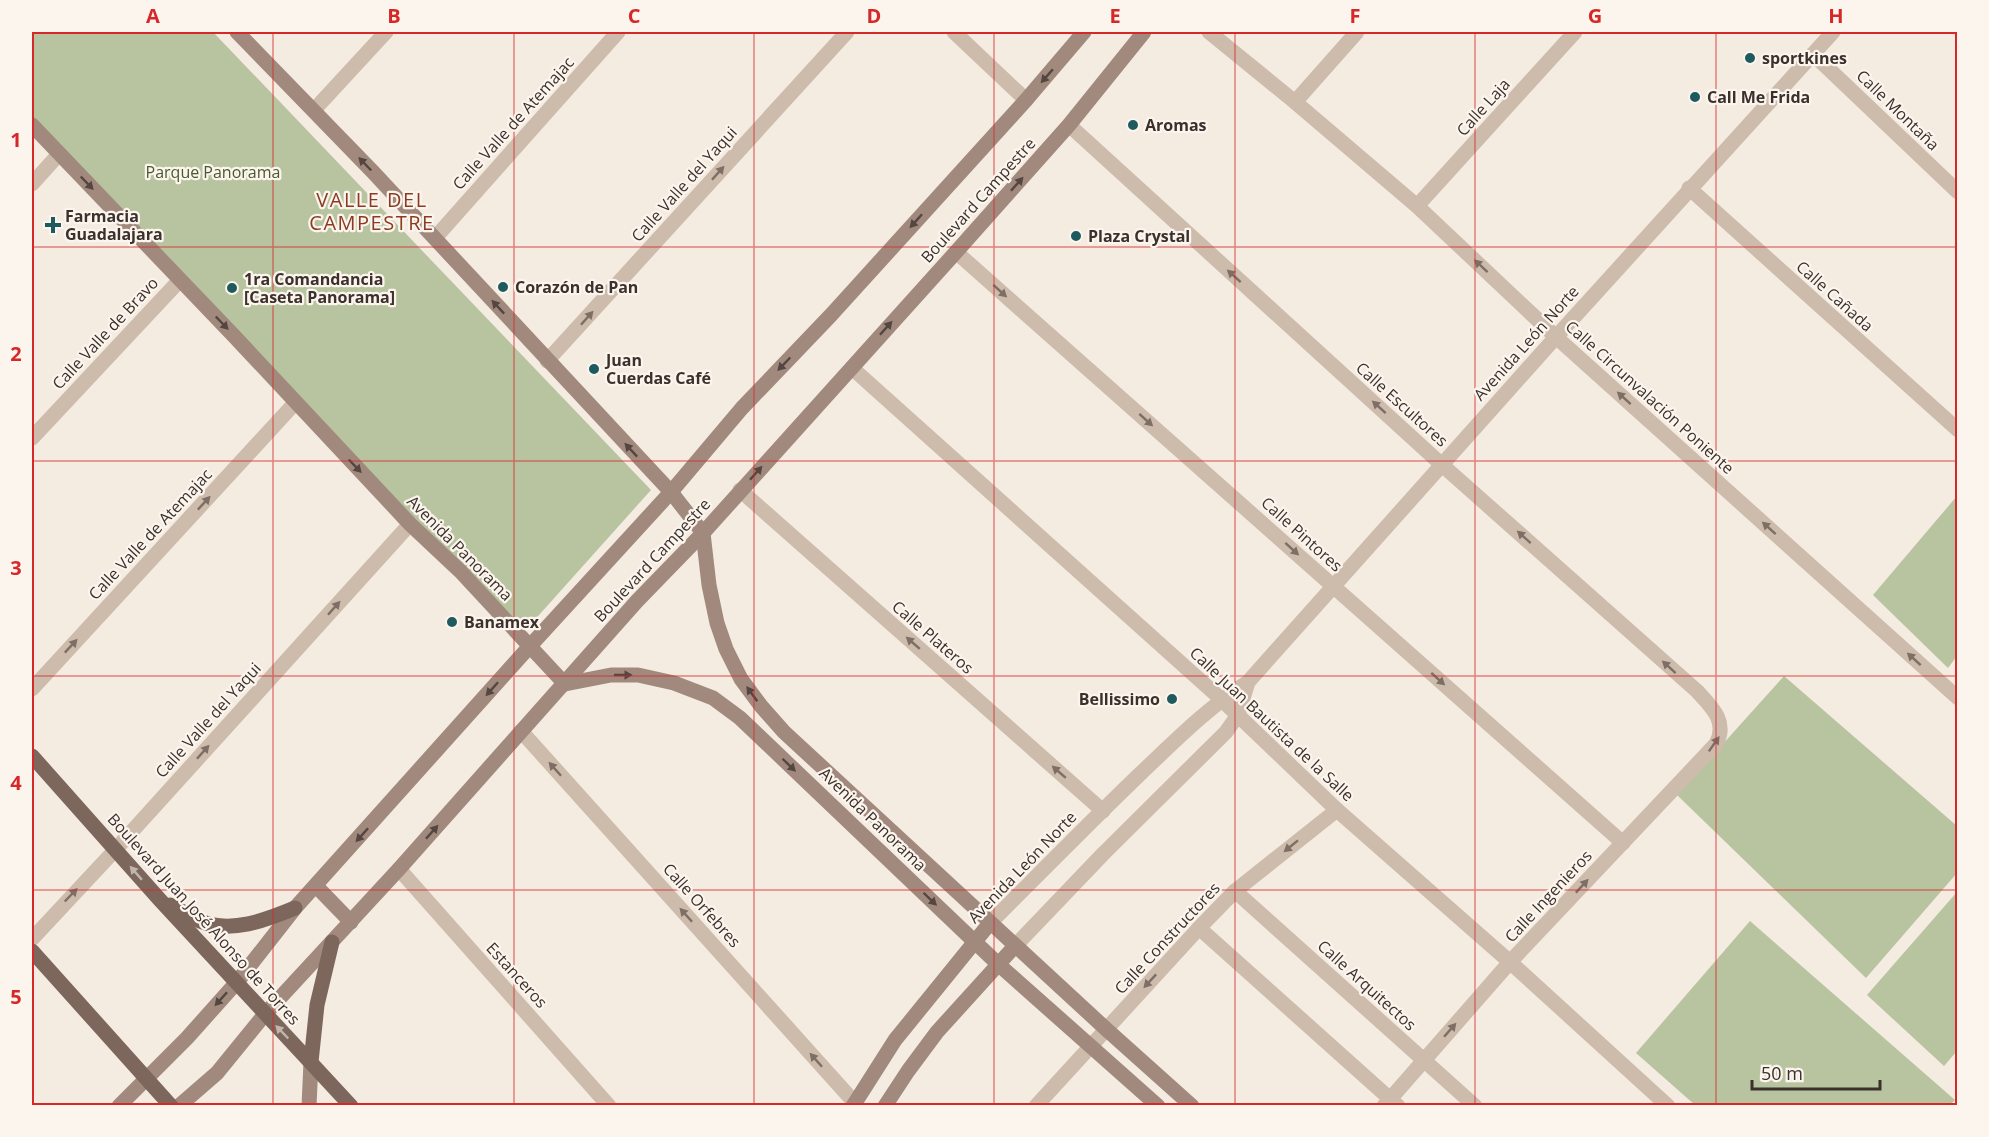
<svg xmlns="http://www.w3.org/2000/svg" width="1989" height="1137" font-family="'Open Sans',sans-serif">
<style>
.green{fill:#b8c4a0}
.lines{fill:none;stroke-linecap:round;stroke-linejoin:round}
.street{stroke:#cdbbac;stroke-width:15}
.secondary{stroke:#a18a7d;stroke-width:15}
.primary{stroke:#7d675c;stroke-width:15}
.oneway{fill:#544640}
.oneway2{fill:#7d6f65}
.oneway3{fill:#c2b5ac}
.grid{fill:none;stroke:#d62828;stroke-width:1.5;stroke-opacity:0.55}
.poi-dot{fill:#1f5a5e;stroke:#fbf5ee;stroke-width:2}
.labels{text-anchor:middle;stroke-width:4.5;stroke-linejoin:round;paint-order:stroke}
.poi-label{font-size:16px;font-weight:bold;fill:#3b302b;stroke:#fbf5ee;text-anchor:start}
.street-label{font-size:16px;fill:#3b302b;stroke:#fbf5ee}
.park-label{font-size:16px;fill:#4a5a2e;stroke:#fbf5ee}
.quarter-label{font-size:20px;letter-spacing:1.5px;fill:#8c3b22;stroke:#fbf5ee}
.neatline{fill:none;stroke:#d62828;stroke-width:2}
.grid-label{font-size:20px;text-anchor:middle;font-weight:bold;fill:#d62828}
</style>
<rect width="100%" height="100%" fill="#f4ebe1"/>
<g class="green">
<path d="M32,32h181l438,458 -129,144 -490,-510z"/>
<path d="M1957,496v160l-9,12 -75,-73z"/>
<path d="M1784,676l173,150v47l-91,105 -189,-183z"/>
<path d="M1957,892v159l-13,15 -77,-71z"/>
<path d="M1750,921l205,179 -5,5h-255l-59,-52z"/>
</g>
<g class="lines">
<g class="street">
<path d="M954,32l72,68"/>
<path d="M1209,32l86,70 122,104 139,131 402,361"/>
<path d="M1813,54l145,138"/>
<path d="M1295,102l62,-70"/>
<path d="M314,110l72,-78"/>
<path d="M1069,125l372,339 256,227c15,16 31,31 19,53l-206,218 -126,144"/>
<path d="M32,184l27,-30"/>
<path d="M1689,188l269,242"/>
<path d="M1417,206l158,-174"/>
<path d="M435,238l183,-206"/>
<path d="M956,252l667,591"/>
<path d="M547,361l300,-329"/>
<path d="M852,368l369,331 116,111 173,152 158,144"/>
<path d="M32,438l148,-158"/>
<path d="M740,490l363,321"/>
<path d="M32,689l263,-286"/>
<path d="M521,731l334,372"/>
<path d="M399,869l210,237"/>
<path d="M1235,891l240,215"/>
<path d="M990,923c50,-50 99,-100 150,-149 35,-33 67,-66 108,-92l308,-345 277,-305"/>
<path d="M1199,928l199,178"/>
<path d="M32,939l84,-90 294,-325"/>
<path d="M1015,946l88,-92 123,-122 12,-17 10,-33"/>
<path d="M1036,1106l163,-178 36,-37 102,-81"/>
</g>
<g class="secondary">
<path d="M237,32l136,140 298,320 32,41 6,52 8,38 9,26 15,30 20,27 23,26 322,297 86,77"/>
<path d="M32,125l202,211 176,188 50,47 105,113"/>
<path d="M565,684l46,-9h27l36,8 39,15 27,20 258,246 160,142"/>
<path d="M316,886l35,36"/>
<path d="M119,1106l68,-68 50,-56 58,-74 235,-262 141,-154 71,-84 89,-93 195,-215 58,-68"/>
<path d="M179,1106l38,-33 48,-59 134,-145 238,-268 66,-68 253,-281 113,-127 75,-93"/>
<path d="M309,1106l2,-44"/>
<path d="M853,1106l42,-66 95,-117"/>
<path d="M885,1106l23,-35 29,-39 78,-86"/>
</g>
<g class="primary">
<path d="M32,756l128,144 191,206"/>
<path d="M170,905c10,5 20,11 30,16 31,13 66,-1 95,-13"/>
<path d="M32,951l139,155"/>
<path d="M311,1062l6,-57 15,-63"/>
</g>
</g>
<defs><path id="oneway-solid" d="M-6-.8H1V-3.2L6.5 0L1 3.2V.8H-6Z" transform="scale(1.5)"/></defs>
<g class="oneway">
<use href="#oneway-solid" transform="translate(1047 76) rotate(131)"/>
<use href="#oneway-solid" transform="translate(365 164) rotate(-134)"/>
<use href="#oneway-solid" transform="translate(87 183) rotate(46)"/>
<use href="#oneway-solid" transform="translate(1017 184) rotate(-48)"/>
<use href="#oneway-solid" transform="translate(916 221) rotate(132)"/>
<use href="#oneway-solid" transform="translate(498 307) rotate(-133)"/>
<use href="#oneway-solid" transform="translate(222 323) rotate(46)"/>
<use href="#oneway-solid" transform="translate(886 328) rotate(-48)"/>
<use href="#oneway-solid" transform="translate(784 364) rotate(134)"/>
<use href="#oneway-solid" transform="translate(631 450) rotate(-133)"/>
<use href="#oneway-solid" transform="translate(355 466) rotate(46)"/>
<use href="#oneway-solid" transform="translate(756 473) rotate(-48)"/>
<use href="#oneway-solid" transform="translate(623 675)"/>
<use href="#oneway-solid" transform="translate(492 689) rotate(132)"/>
<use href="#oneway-solid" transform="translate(752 694) rotate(-126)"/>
<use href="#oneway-solid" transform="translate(789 765) rotate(44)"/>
<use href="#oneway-solid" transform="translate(432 832) rotate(-48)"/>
<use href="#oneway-solid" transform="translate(362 835) rotate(132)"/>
<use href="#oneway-solid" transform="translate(930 899) rotate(44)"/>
<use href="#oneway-solid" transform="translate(221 999) rotate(132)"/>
</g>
<g class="oneway2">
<use href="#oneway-solid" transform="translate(718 173) rotate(-48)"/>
<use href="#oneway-solid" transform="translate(1481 266) rotate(-137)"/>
<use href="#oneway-solid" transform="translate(1234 276) rotate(-138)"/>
<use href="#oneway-solid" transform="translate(1000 291) rotate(42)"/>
<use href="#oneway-solid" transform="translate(587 318) rotate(-48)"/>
<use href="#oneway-solid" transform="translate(1624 398) rotate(-138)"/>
<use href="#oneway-solid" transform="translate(1379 407) rotate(-138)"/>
<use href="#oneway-solid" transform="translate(1146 420) rotate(42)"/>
<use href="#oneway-solid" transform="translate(204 503) rotate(-47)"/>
<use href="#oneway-solid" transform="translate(1769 528) rotate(-138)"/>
<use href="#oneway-solid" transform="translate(1524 537) rotate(-138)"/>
<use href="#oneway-solid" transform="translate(1292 549) rotate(42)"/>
<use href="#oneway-solid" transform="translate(334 608) rotate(-48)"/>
<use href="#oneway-solid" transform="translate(913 643) rotate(-139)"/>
<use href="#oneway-solid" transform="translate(71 646) rotate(-47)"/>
<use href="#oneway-solid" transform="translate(1914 659) rotate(-138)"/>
<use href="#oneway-solid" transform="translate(1669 667) rotate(-138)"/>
<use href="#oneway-solid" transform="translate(1438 679) rotate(42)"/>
<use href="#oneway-solid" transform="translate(1714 744) rotate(-55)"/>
<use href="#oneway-solid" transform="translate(203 752) rotate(-48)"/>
<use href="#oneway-solid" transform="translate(555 769) rotate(-132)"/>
<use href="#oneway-solid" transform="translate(1059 772) rotate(-139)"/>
<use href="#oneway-solid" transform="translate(1291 846) rotate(141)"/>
<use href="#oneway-solid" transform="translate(1582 886) rotate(-47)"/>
<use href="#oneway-solid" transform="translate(71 895) rotate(-46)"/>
<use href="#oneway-solid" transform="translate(686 915) rotate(-132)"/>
<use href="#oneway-solid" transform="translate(1150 981) rotate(133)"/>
<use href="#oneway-solid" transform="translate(1450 1030) rotate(-49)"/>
<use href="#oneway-solid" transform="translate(816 1060) rotate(-132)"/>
</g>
<g class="oneway3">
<use href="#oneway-solid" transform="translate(136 873) rotate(-131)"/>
<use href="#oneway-solid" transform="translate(282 1032) rotate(-134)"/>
</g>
<path class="grid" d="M273,32v1074M514,32v1074M754,32v1074M994,32v1074M1235,32v1074M1475,32v1074M1716,32v1074M32,247h1926M32,461h1926M32,676h1926M32,890h1926"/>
<g class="poi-dot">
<circle cx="1750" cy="58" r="6"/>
<circle cx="1695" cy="97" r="6"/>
<circle cx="1133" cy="125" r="6"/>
<path d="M50 216h6v6h6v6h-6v6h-6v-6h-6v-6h6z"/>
<circle cx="1076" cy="236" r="6"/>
<circle cx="503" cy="287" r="6"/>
<circle cx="232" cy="288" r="6"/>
<circle cx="594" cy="369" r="6"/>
<circle cx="452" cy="622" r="6"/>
<circle cx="1172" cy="699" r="6"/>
</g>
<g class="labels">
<g class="poi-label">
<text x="1762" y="64">sportkines</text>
<text x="1707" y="103">Call Me Frida</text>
<text x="1145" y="131">Aromas</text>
<text x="65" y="222">Farmacia<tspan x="65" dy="18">Guadalajara</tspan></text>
<text x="1088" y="242">Plaza Crystal</text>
<text x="244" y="285">1ra Comandancia<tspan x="244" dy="18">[Caseta Panorama]</tspan></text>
<text x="515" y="293">Corazón de Pan</text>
<text x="606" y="366">Juan<tspan x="606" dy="18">Cuerdas Café</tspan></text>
<text x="464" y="628">Banamex</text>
<text x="1160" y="705" text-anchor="end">Bellissimo</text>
</g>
<g class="street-label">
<text transform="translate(1483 107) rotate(-48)" y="6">Calle Laja</text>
<text transform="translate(1898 110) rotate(44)" y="6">Calle Montaña</text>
<text transform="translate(513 123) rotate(-48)" y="6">Calle Valle de Atemajac</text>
<text transform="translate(684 184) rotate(-48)" y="6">Calle Valle del Yaqui</text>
<text transform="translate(978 200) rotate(-48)" y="6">Boulevard Campestre</text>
<text transform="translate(1835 296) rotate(42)" y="6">Calle Cañada</text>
<text transform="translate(105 333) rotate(-47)" y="6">Calle Valle de Bravo</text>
<text transform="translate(1526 343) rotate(-48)" y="6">Avenida León Norte</text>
<text transform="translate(1650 397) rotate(42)" y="6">Calle Circunvalación Poniente</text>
<text transform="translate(1402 404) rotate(42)" y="6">Calle Escultores</text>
<text transform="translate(150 534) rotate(-47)" y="6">Calle Valle de Atemajac</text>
<text transform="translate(1302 534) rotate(42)" y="6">Calle Pintores</text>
<text transform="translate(460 548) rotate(45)" y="6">Avenida Panorama</text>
<text transform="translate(652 560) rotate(-47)" y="6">Boulevard Campestre</text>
<text transform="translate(933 637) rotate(41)" y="6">Calle Plateros</text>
<text transform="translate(208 720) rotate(-48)" y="6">Calle Valle del Yaqui</text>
<text transform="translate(1272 724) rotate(43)" y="6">Calle Juan Bautista de la Salle</text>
<text transform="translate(873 819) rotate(44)" y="6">Avenida Panorama</text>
<text transform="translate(1022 867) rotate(-46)" y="6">Avenida León Norte</text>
<text transform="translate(1548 896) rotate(-47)" y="6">Calle Ingenieros</text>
<text transform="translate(702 905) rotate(48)" y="6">Calle Orfebres</text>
<text transform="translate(204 919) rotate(48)" y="6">Boulevard Juan José Alonso de Torres</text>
<text transform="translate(1167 938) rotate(-47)" y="6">Calle Constructores</text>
<text transform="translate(517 975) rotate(48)" y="6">Estanceros</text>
<text transform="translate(1367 985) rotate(42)" y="6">Calle Arquitectos</text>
</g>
<g class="park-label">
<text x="213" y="178">Parque Panorama</text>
</g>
<g class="quarter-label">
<text x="372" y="207">VALLE DEL<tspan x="372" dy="23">CAMPESTRE</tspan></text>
</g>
</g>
<rect width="1989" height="1137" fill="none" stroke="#fbf5ee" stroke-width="66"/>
<path d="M1752 1080v9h128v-9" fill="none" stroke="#3b302b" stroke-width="3"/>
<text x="1761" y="1080" font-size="18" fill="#3b302b" stroke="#fbf5ee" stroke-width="4.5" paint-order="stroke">50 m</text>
<rect x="33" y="33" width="1923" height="1071" class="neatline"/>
<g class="grid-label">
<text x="153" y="23">A</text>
<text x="394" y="23">B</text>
<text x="634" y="23">C</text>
<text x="874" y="23">D</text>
<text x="1115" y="23">E</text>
<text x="1355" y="23">F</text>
<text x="1595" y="23">G</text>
<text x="1836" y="23">H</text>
<text x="16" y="147">1</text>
<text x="16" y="361">2</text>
<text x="16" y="575">3</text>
<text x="16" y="790">4</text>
<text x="16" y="1004">5</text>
</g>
</svg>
